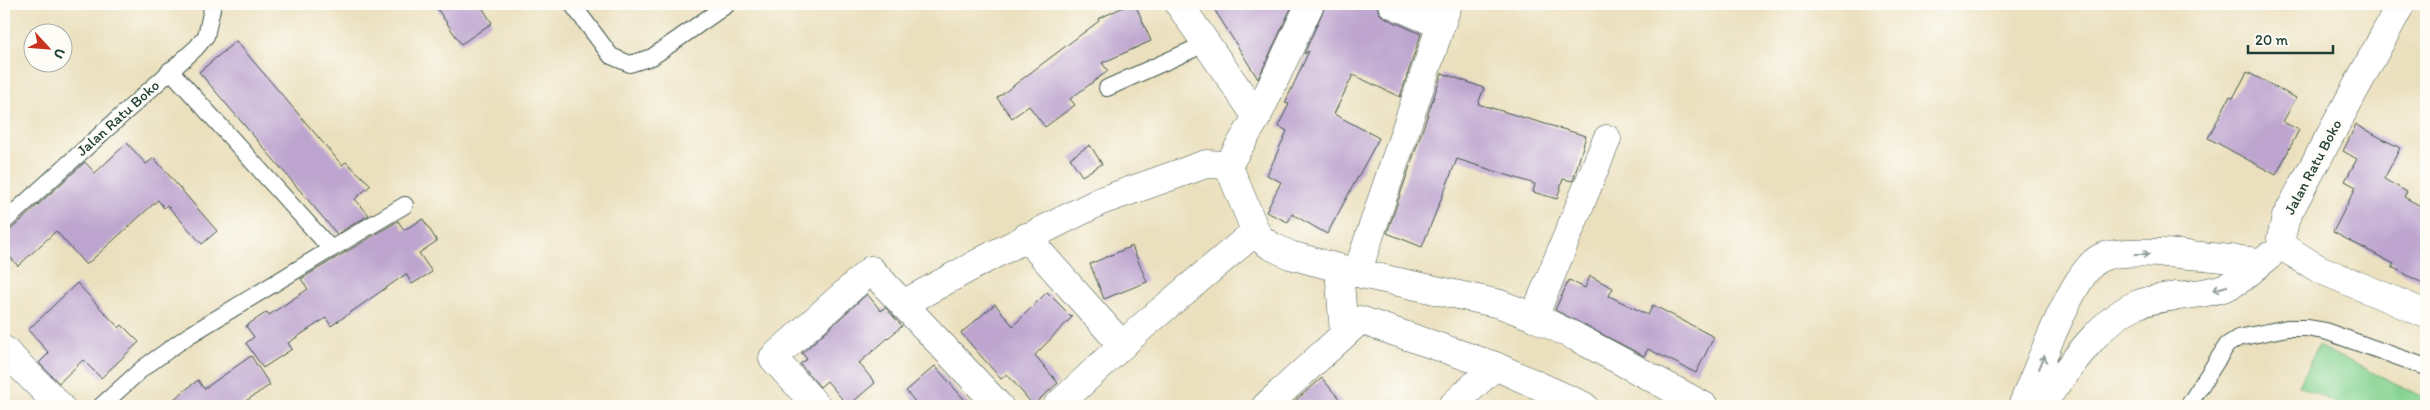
<svg xmlns="http://www.w3.org/2000/svg" width="2430" height="410" font-family="Itim,sans-serif">
<style>
.green{fill:#85d391;stroke:#528862}
.building{fill:#bea5cf}
.lines{fill:none;stroke-linecap:round;stroke-linejoin:round}
.lane-casing{stroke:#3e5549;stroke-width:18}
.street-casing{stroke:#3e5549;stroke-width:29}
.lane{stroke:#fff;stroke-width:16}
.street{stroke:#fff;stroke-width:28}
.oneway{stroke:#8f9e9a}
.labels{text-anchor:middle;stroke-width:5;stroke-linejoin:round;paint-order:stroke}
.street-label{font-size:15px;fill:#1f3d34;stroke:#fdfcf7}
</style>
<rect width="100%" height="100%" fill="#fdfcf7"/>
<filter id="ink" filterUnits="userSpaceOnUse"><feTurbulence type="fractalNoise" baseFrequency=".02" numOctaves="2"/><feDisplacementMap in="SourceGraphic" scale="10" xChannelSelector="R" yChannelSelector="G"/><feConvolveMatrix kernelMatrix="1 2 1 2 8 2 1 2 1" color-interpolation-filters="sRGB"/></filter>
<filter id="wash" filterUnits="userSpaceOnUse"><feTurbulence type="fractalNoise" baseFrequency=".0096" numOctaves="4" result="noise"/><feDisplacementMap in="SourceGraphic" scale="20" xChannelSelector="R" yChannelSelector="G"/><feGaussianBlur stdDeviation="1.12" result="paint"/><feColorMatrix in="noise" values="0 0 0 0 0 0 0 0 0 0 0 0 0 0 0 0 0 1.4 0 .05"/><feComposite in="paint" operator="in"/></filter>
<g filter="url(#wash)">
<rect width="100%" height="100%" fill="#ebe0be"/>
<path class="green" d="M2318,346l108,52 -4,8h-80l-43,-20z"/>
<g id="blocks">
<g class="building">
<path d="M434,4h46l12,19 -31,21z"/>
<path d="M1130,4h5l16,37 -49,22 6,8 -38,28 5,6 -30,22 -16,-21 -17,12 -15,-20 102,-77 -1,-2z"/>
<path d="M1211,4h82l-35,75z"/>
<path d="M1326,4h51l2,9 6,5 36,16 -21,63 -47,-22 -19,39 45,24 -52,96 -35,-20 -4,8 -22,-10 15,-30 -14,-7 20,-44 -9,-5 11,-22 -4,-1 24,-52 -5,3z"/>
<path d="M236,41l106,124 4,-3 25,23 -16,14 14,16 -32,19 -138,-162z"/>
<path d="M2247,72l49,26 -13,24 16,8 -23,45 -68,-37 22,-42 3,2z"/>
<path d="M1442,73l42,15 -6,16 108,32 -13,45 -10,-2 -6,20 -24,-7 2,-8 -78,-25 -35,88 -35,-14z"/>
<path d="M2356,125l44,23 -16,31 23,13 -3,5 22,12v76l-34,-18 2,-3 -61,-32 23,-45 -11,-6 12,-22 -14,-8z"/>
<path d="M127,143l19,21 8,-6 63,73 -15,13 -35,-39 -3,3 -6,-8 -72,65 -30,-34 -38,35 -14,-16v-14l81,-74 10,11z"/>
<path d="M1090,145l12,19 -20,12 -12,-18z"/>
<path d="M423,219l14,22 -18,12 13,19 -20,12 -6,-10 -75,52 -5,-8 -38,25 4,6 -29,19 -17,-25 8,-6 -8,-11 21,-14 2,3 39,-26 -7,-10 35,-21 62,-37 6,9z"/>
<path d="M1132,246l15,36 -43,17 -14,-35z"/>
<path d="M1590,276l23,12 -4,8 39,19 5,-10 61,32 -18,36 -48,-24 -4,7 -89,-46 14,-30 16,8z"/>
<path d="M77,283l42,45 3,-3 17,17 -38,36 -18,-18 -24,23 -20,-20 10,-10 -21,-23z"/>
<path d="M1047,292l25,25 -37,38 23,28 -25,22 -26,-31 -6,5 -40,-46 34,-29 18,22z"/>
<path d="M867,294l14,17 4,-4 17,19 -43,37 16,20 -27,23 -21,-25 -7,6 -20,-23 7,-5 -5,-6z"/>
<path d="M251,356l19,29 -32,21h-73l33,-26 6,9z"/>
<path d="M935,366l35,40h-51l-13,-15z"/>
<path d="M1322,378l23,28h-56l7,-6z"/>
</g>
</g>
</g>
<g filter="url(#ink)">
<use href="#blocks" fill-opacity="0" stroke="#3e5549" stroke-width="1"/>
<g class="lines">
<defs>
<g id="lane">
<path d="M572,4l39,52 19,8 22,-7 76,-53"/>
<path d="M170,70l161,179 74,-44"/>
<path d="M1107,88l100,-45"/>
<path d="M4,222l192,-174 10,-12 7,-32"/>
<path d="M101,406l42,-38 45,-32 143,-87"/>
<path d="M2188,406l39,-61 11,-7 49,-10h20l18,3 101,36"/>
</g>
<g id="street">
<path d="M1179,4l78,113 -29,48 30,72 13,9 19,9 67,18 143,31 34,13 42,20 128,69"/>
<path d="M1392,4l49,21"/>
<path d="M2401,4l-115,213 -5,21 2,9 36,22 107,45"/>
<path d="M1257,117l53,-113"/>
<path d="M1026,237l96,108"/>
<path d="M1339,268l5,66"/>
<path d="M1357,273l91,-269"/>
<path d="M903,304l90,-49 108,-54 105,-37 22,1"/>
<path d="M1534,317l73,-178"/>
<path d="M4,350l56,56"/>
<path d="M817,406l-44,-48 98,-88 128,136"/>
<path d="M1057,406l86,-80 112,-94"/>
<path d="M1266,406l94,-86 135,46 89,40"/>
<path d="M1452,406l43,-40"/>
<path d="M2022,406c14,-31 50,-134 78,-148 28,-13 126,1 160,4"/>
<path d="M2040,406c25,-32 58,-85 96,-101 29,-12 61,-7 90,-18 17,-7 28,-20 43,-31"/>
</g>
</defs>
<use href="#lane" class="lane-casing"/>
<use href="#street" class="street-casing"/>
<use href="#lane" class="lane"/>
<use href="#street" class="street"/>
</g>
<defs><path id="oneway-shaft" d="M-6 0H5M1.5-3L5.5 0L1.5 3" fill="none" stroke-width="1.6" stroke-linecap="round" stroke-linejoin="round" transform="scale(1.25)"/></defs>
<g class="oneway">
<use href="#oneway-shaft" transform="translate(2142 254)"/>
<use href="#oneway-shaft" transform="translate(2220 288) rotate(164)"/>
<use href="#oneway-shaft" transform="translate(2042 362) rotate(-67)"/>
</g>
</g>
<g class="labels">
<g class="street-label">
<text transform="translate(118 118) rotate(-42)" y="5">Jalan Ratu Boko</text>
<text transform="translate(2313 167) rotate(-62)" y="5">Jalan Ratu Boko</text>
</g>
</g>
<rect width="2430" height="410" fill="none" stroke="#fdfcf7" stroke-width="20"/>
<g transform="translate(48 48) rotate(116)"><circle r="24" fill="#fdfcf7" stroke="#a4b0a9"/>
<path d="M0-4L9 19L0 12L-9 19Z" fill="#c8321e"/>
<text y="-8" font-size="14" font-weight="bold" text-anchor="middle" fill="#1f3d34">U</text>
</g>
<path d="M2248 45v8h85v-8" fill="none" stroke="#1f3d34" stroke-width="2.5"/>
<text x="2255" y="45" font-size="15" fill="#1f3d34" stroke="#fdfcf7" stroke-width="4" paint-order="stroke">20 m</text>
</svg>
